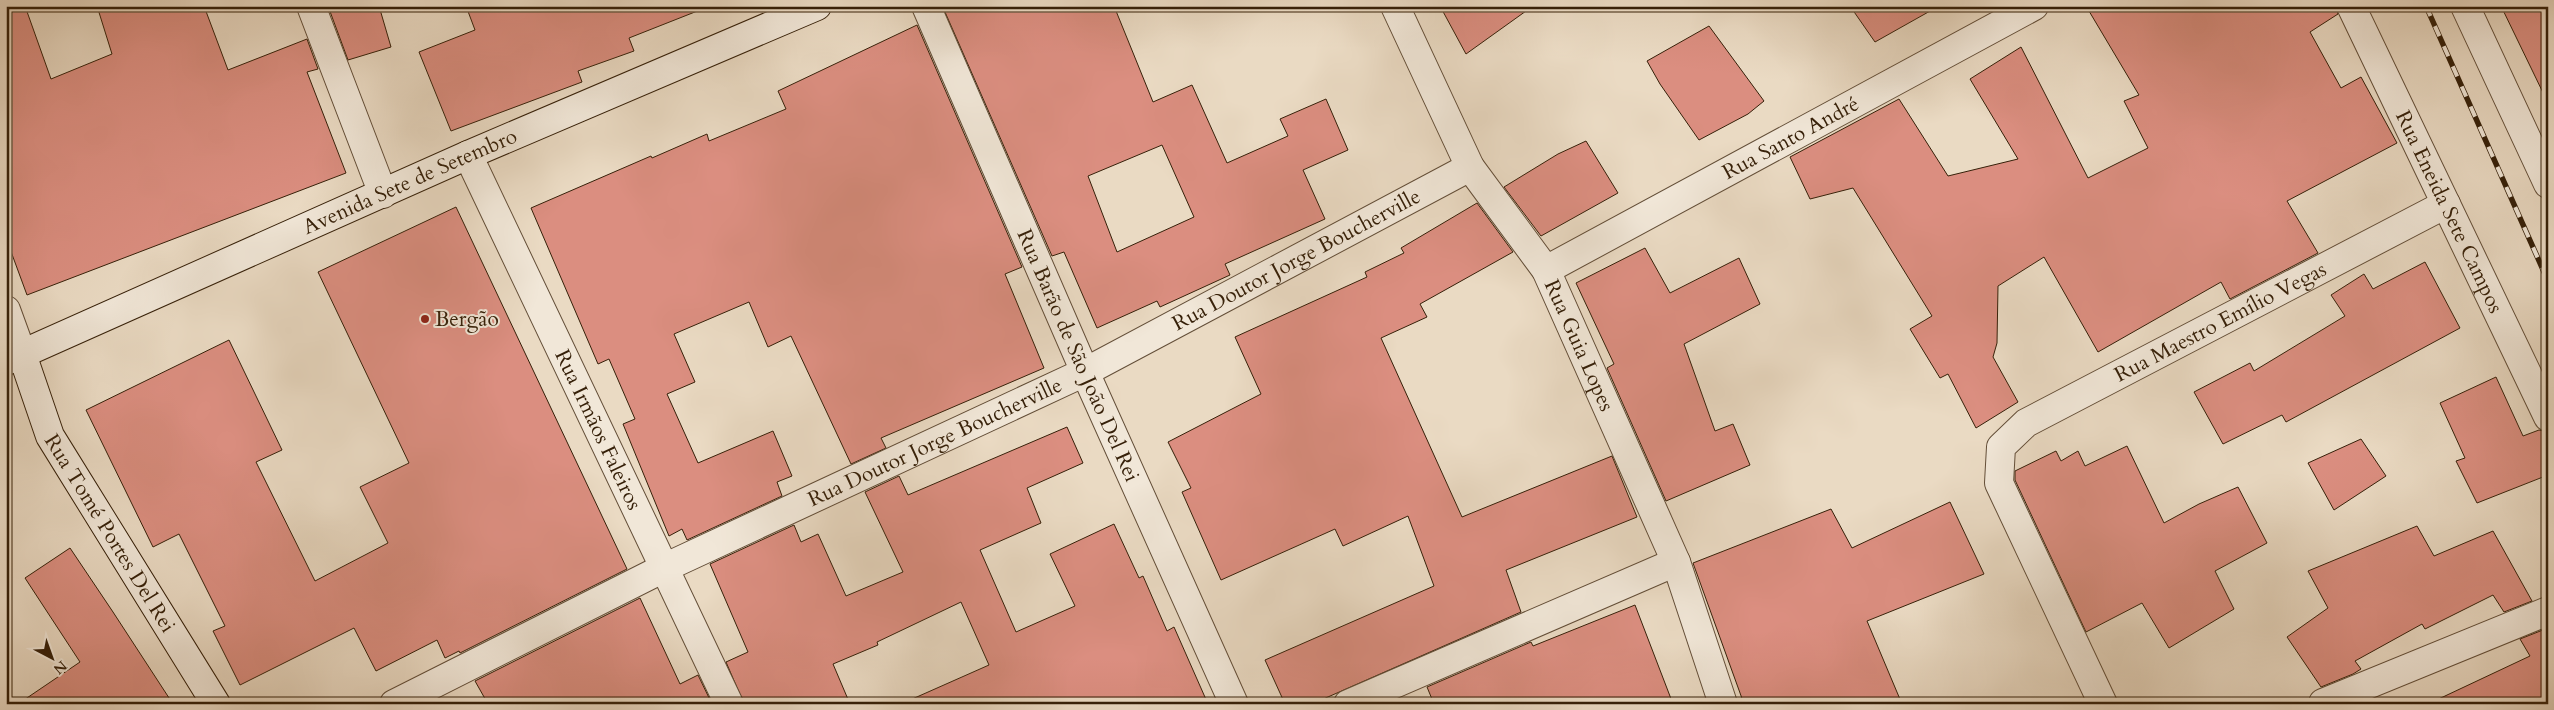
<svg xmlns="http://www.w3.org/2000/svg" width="2554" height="710" font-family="Cardo,serif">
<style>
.building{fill:#db8e80;stroke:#362009;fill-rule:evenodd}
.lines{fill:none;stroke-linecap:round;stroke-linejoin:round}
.minor-casing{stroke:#634e38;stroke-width:30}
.secondary-casing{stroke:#362009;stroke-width:30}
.minor{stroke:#f1e7d8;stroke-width:28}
.secondary{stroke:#f1e7d8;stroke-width:28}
.rail-casing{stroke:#362009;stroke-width:5.5}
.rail{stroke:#f1e7d8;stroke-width:4;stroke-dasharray:11;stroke-linecap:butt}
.poi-dot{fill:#8f2418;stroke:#f1e7d8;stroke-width:2}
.labels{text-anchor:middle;stroke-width:4;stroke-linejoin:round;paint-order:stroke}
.street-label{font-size:21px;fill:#362009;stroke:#f1e7d8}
.poi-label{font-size:21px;fill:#362009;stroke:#f1e7d8;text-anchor:start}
</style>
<rect width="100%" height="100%" fill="#eadac3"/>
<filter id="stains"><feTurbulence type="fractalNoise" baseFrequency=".004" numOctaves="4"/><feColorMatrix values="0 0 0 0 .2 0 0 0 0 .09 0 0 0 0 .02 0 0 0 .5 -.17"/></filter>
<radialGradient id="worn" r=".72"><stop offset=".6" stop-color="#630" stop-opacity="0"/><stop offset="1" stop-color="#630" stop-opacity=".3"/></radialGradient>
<g class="building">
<path d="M6,6h19l26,73 61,-25 -15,-48h107l24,64 79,-31 11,30 -11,3 39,101 -319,122 -21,-57z"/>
<path d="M328,6h51l12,41 -43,13z"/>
<path d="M466,6h239v2l-76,30 5,13 -56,20 4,11 -131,49 -32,-79 56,-22z"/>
<path d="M957,6h157l39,96 39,-17 35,78 61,-27 -8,-17 46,-20 22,51 -45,20 22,49 -100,45 5,11 -70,32 -3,-6 -60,27 -33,-76 -12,4 -107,-244zM1162,145l32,72 -77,35 -29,-76z"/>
<path d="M1440,6h93l-67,48z"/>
<path d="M1850,6h89l-64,36z"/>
<path d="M2086,6h250l2,8 -28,18 31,56 20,-11 36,66 -110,58 31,52 -88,46 -9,-17 -123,70 -54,-95 -46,29 -1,57 -4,14 25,45 -42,26 -28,-54 -8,4 -30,-49 22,-13 -79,-128 -43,11 -20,-42 109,-58 49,77 70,-17 -48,-80 51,-32 67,131 60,-30 -24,-47 15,-6z"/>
<path d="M2501,6h47v97z"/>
<path d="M917,25l105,242 -17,7 39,94 -163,70 5,10 -35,16 -60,-128 -23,11 -19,-45 -75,32 21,48 -28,12 31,69 75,-32 19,45 -15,6 5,14 -95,44 -5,-11 -13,7 -46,-112 12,-5 -26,-60 -11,5 -67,-156 120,-52 1,2 55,-24 2,7 77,-32 -8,-18z"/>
<path d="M1709,26l55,75 -16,13 -49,26 -39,-56 -13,-23z"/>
<path d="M1586,141l32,52 -77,43 -37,-49 54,-33z"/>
<path d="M1477,203l36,49 -93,52 7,13 -46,21 81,179 150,-61 25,61 -131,53 15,42 -209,92h-27l-20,-44 169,-74 -26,-70 -65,30 -8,-17 -114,51 -39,-88 9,-4 -23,-46 93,-48 -26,-57 132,-60 -2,-5 39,-19 -3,-5z"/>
<path d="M456,207l171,362 -167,84 -1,-2 -14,7 -8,-18 -61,31 -22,-43 -114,57 -27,-54 12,-5 -46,-92 -26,13 -67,-137 143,-70 53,110 -26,12 59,119 73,-38 -28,-56 49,-24 -91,-191z"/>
<path d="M1645,248l25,45 69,-35 21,46 -76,40 31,87 18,-7 17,41 -84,36 -59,-133 7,-4 -38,-81z"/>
<path d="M2425,262l35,66 -174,94 -4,-7 -59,29 -29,-52 56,-29 4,8 91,-55 -14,-21 33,-21 9,15z"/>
<path d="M2496,377l27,59 16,-6 9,2v43l-71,28 -21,-42 9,-3 -25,-55z"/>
<path d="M1067,427l16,36 -56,25 14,35 -61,27 36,82 59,-26 -25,-52 64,-30 25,54 4,-2 24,55 7,-4 34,77h-307l88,-39 -28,-63 -84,40 1,3 -45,19 17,40h-106l-18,-42 22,-10 -38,-88 84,-39 7,17 17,-8 28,62 57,-24 -38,-80 34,-16 9,19z"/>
<path d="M2361,439l25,37 -52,34 -26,-47z"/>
<path d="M2127,446l37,77 35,-19 39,-17 29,56 -52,28 19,38 -65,39 -27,-45 -56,29 -71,-152v-9l41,-20 5,10 17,-10 7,15z"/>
<path d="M1950,502l34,72 -117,47 35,83h-158l-51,-141 138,-54 21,39z"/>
<path d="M2417,526l17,30 59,-25 39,70 -28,11 -11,-17 -68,34 -3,-5 -67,37 6,8 -8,5 -32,13 -34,-50 41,-29 -20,-37z"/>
<path d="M70,548l43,64 60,92h-155l62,-42 -55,-84z"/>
<path d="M640,598l40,86 18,-9 14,29h-224l-13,-23z"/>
<path d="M1635,605l38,99h-239l-7,-17 104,-45 2,4z"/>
<path d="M2548,628v76h-120l102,-48 -10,-17z"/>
</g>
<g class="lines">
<defs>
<g id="minor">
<path d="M311,6l72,188"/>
<path id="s1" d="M926,6l159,366 149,332"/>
<path id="s2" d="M1395,6l75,161 76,103 130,292 47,142"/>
<path id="s3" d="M2351,6l197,411"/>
<path d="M2465,6l83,178"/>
<path id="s4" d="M468,155l261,549"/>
<path id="s5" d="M1546,270l488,-264"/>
<path d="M6,310l16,44"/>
<path d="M2323,703l225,-92"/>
<path id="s6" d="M394,704l270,-136 421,-196 385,-205"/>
<path d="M1348,704l328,-142"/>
<path id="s7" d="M2103,704l-104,-221 2,-36 25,-24 420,-219"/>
</g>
<g id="secondary">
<path id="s8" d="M22,354l28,82 166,268"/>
<path id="s9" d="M6,361l462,-206 349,-149"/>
</g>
</defs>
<use href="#minor" class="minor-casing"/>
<use href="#secondary" class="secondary-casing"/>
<use href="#minor" class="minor"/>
<use href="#secondary" class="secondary"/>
<defs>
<path id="rail" d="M2426,6l122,275"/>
</defs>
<use href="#rail" class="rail-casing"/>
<use href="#rail" class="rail"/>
</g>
<circle class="poi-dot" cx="425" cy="319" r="5"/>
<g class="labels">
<g class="street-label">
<text dy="7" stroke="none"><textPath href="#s5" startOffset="278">Rua Santo André</textPath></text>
<text dy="7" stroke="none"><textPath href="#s9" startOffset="442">Avenida Sete de Setembro</textPath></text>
<text dy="7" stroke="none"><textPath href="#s3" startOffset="228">Rua Eneida Sete Campos</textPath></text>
<text dy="7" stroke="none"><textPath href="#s6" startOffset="1006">Rua Doutor Jorge Boucherville</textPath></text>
<text dy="7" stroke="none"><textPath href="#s7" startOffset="534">Rua Maestro Emílio Vegas</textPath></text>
<text dy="7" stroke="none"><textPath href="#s2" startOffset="388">Rua Guia Lopes</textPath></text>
<text dy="7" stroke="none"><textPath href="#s1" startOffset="381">Rua Barão de São João Del Rei</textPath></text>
<text dy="7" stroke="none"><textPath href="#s4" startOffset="304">Rua Irmãos Faleiros</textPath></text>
<text dy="7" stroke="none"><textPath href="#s6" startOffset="601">Rua Doutor Jorge Boucherville</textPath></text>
<text dy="7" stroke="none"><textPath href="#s8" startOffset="201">Rua Tomé Portes Del Rei</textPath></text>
</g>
<g class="poi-label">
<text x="435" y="326">Bergão</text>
</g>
</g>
<rect width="2554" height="710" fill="none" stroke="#eadac3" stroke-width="25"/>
<rect x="8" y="8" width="2539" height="695" fill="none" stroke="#362009" stroke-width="2.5"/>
<rect x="12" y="12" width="2529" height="685" fill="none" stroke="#362009"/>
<g transform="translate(52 658) rotate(139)" stroke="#f1e7d8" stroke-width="4" paint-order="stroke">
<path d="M0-4L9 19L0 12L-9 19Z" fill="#362009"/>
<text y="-8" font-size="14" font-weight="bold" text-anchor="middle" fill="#362009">N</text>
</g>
<rect width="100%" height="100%" filter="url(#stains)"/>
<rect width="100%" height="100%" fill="url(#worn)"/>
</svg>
